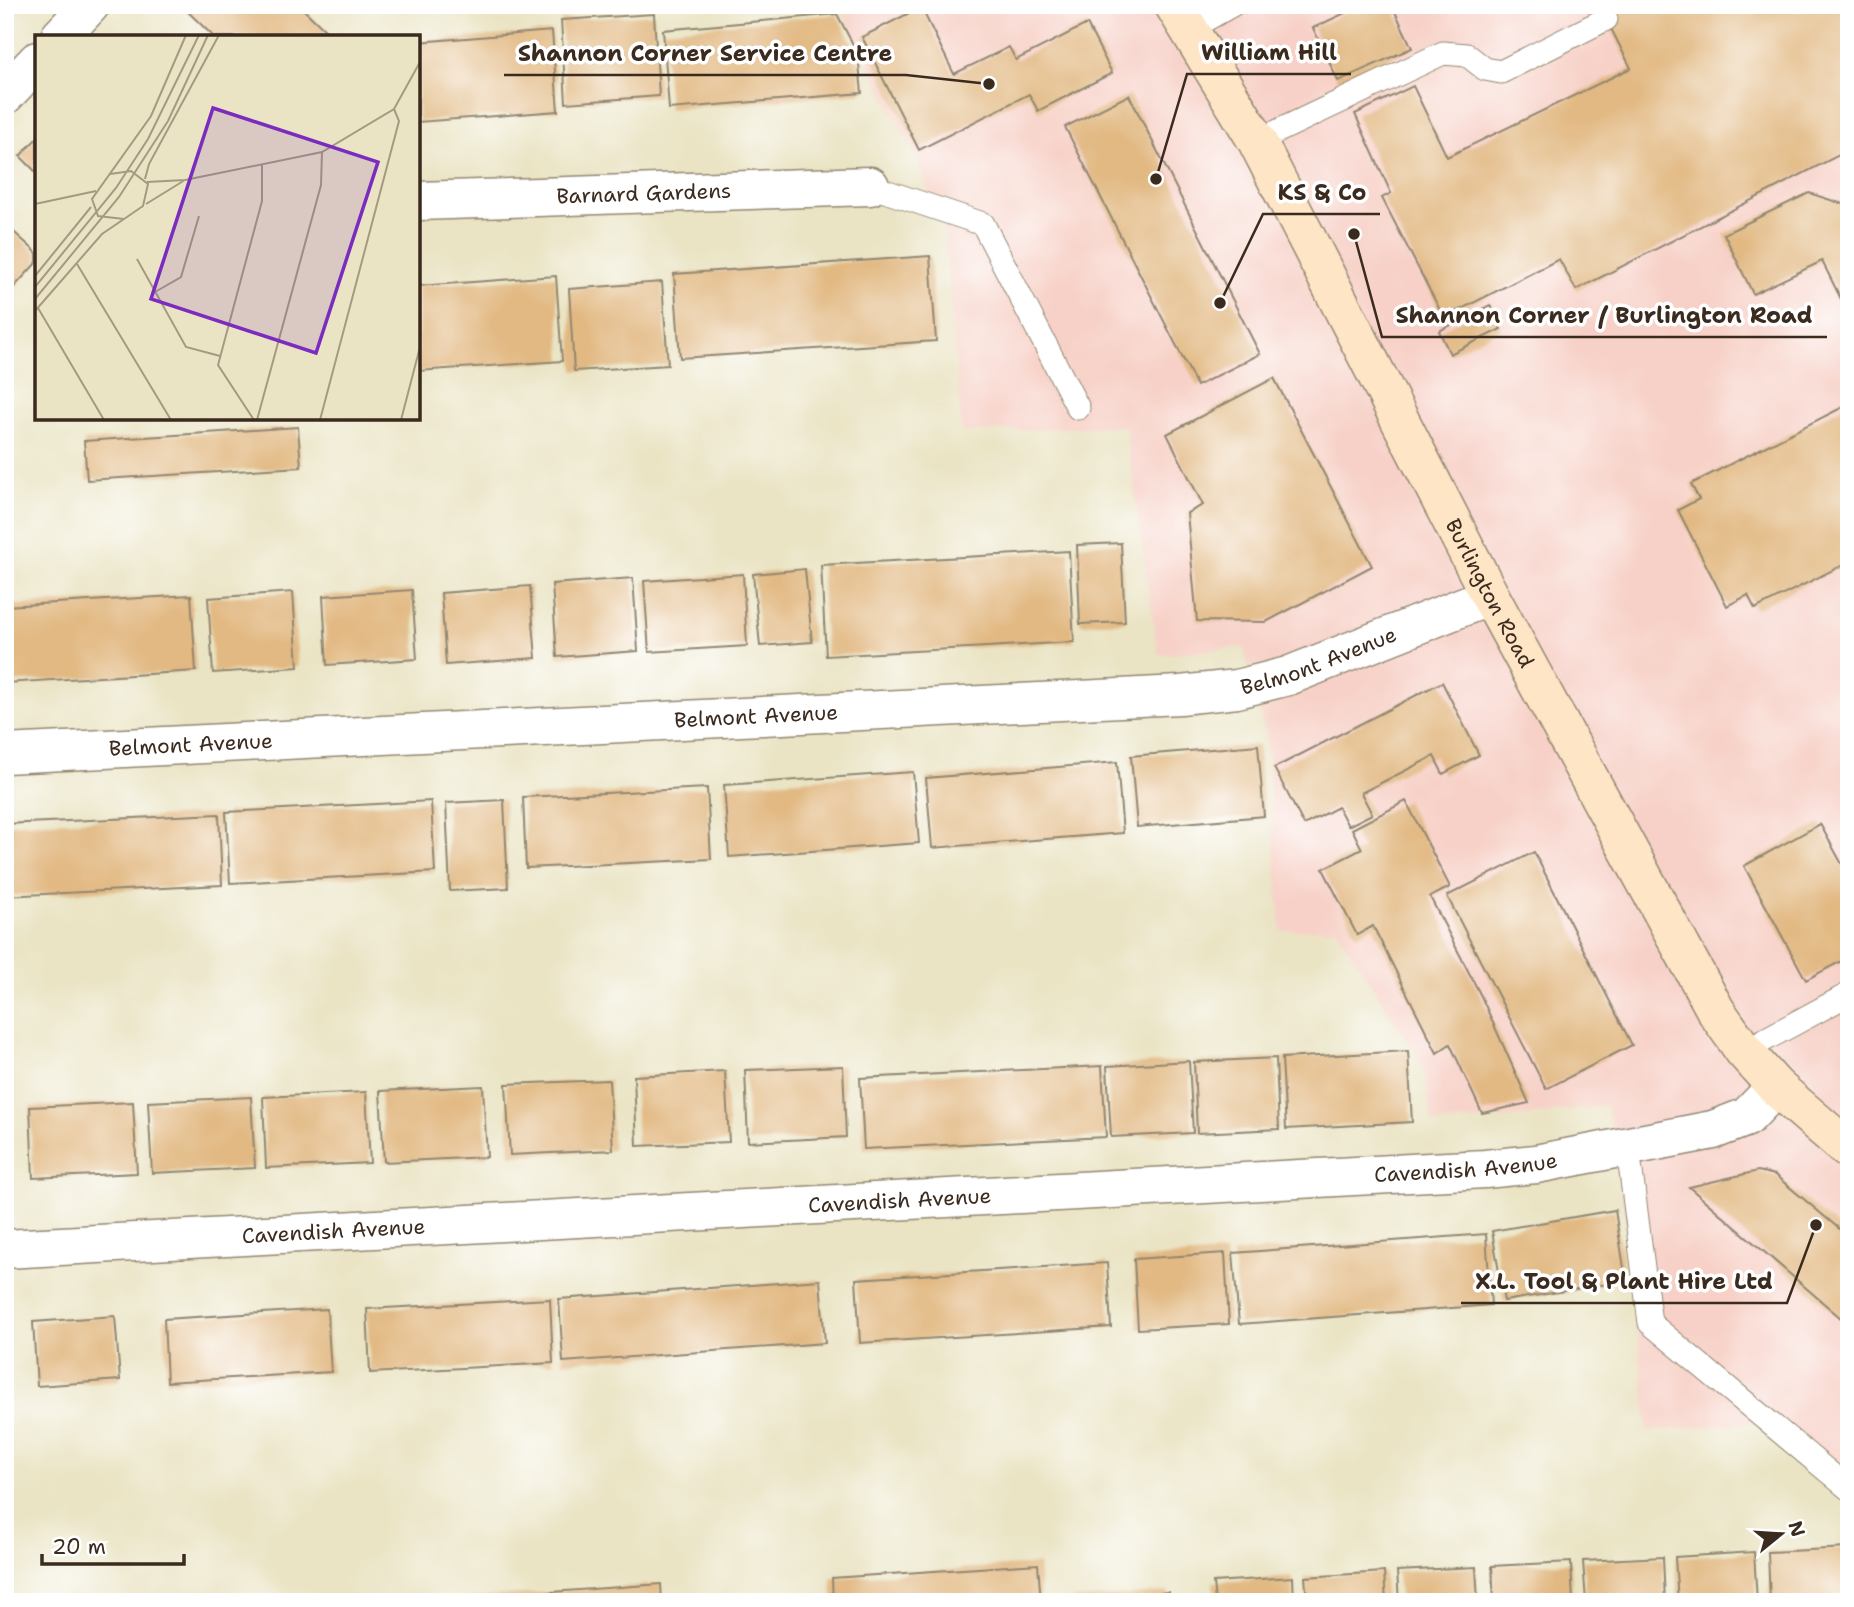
<svg xmlns="http://www.w3.org/2000/svg" width="1854" height="1607" font-family="'Shantell Sans',sans-serif">
<style>
.built{fill:#f7d1c7}
.building{fill:#e2b983}
.lines{fill:none;stroke-linecap:round;stroke-linejoin:round}
.service-casing{stroke:#928771;stroke-width:25}
.minor-casing{stroke:#928771;stroke-width:41}
.secondary-casing{stroke:#928771;stroke-width:41}
.service{stroke:#fff;stroke-width:23}
.minor{stroke:#fff;stroke-width:38}
.secondary{stroke:#fde5c5;stroke-width:38}
.labels{text-anchor:middle;stroke-width:7;stroke-linejoin:round;paint-order:stroke}
.street-label{font-size:21px;fill:#3b2a1e;stroke:#fff}
.inset-road{fill:none;stroke:#a49a82;stroke-width:2}
.view{fill:#7b2cbf;fill-opacity:0.15;stroke:#7b2cbf;stroke-width:3.5}
.inset-edge{fill:none;stroke:#3b2a1e;stroke-width:3.5}
.leader{fill:none;stroke:#3b2a1e;stroke-width:2.5}
.callout-dot{fill:#3b2a1e;stroke:#fff;stroke-width:2.5}
.callout-label{font-size:23px;text-anchor:middle;font-weight:bold;fill:#3b2a1e;stroke:#fff;stroke-width:7;stroke-linejoin:round;paint-order:stroke}
</style>
<rect width="100%" height="100%" fill="#fff"/>
<filter id="ink" filterUnits="userSpaceOnUse"><feTurbulence type="fractalNoise" baseFrequency=".0143" numOctaves="2"/><feDisplacementMap in="SourceGraphic" scale="14" xChannelSelector="R" yChannelSelector="G"/><feConvolveMatrix kernelMatrix="1 2 1 2 8 2 1 2 1" color-interpolation-filters="sRGB"/></filter>
<filter id="wash" filterUnits="userSpaceOnUse"><feTurbulence type="fractalNoise" baseFrequency=".00686" numOctaves="4" result="noise"/><feDisplacementMap in="SourceGraphic" scale="28" xChannelSelector="R" yChannelSelector="G"/><feGaussianBlur stdDeviation="1.57" result="paint"/><feColorMatrix in="noise" values="0 0 0 0 0 0 0 0 0 0 0 0 0 0 0 0 0 1.4 0 .05"/><feComposite in="paint" operator="in"/></filter>
<g filter="url(#wash)">
<rect width="100%" height="100%" fill="#eae4c4"/>
<path class="built" d="M839,5h1010v1493l-91,-76 -110,9 -23,-216 -18,-110 -88,12 -87,7 -9,-59 -87,-136 -55,2 -15,-195 -23,-89 -85,8 -33,-229 -163,6 -18,-202 -30,-76z"/>
<g id="blocks">
<g class="building">
<path d="M181,5h118l33,32h-118z"/>
<path d="M1362,5h30l20,43 -74,33 -25,-53z"/>
<path d="M1599,5h250v145l-273,140 -17,-31 -115,59 -62,-120 9,-5 -36,-79 58,-28 34,71 184,-89z"/>
<path d="M921,7l33,67 55,-27 7,13 71,-36 25,49 -74,38 -9,-17 -110,56 -57,-113z"/>
<path d="M654,14l5,82 -93,7 -5,-83z"/>
<path d="M837,14l21,40 4,39 -193,16 -6,-79z"/>
<path d="M552,31l6,80 -140,11v-80z"/>
<path d="M1129,95l131,259 -63,32 -132,-259z"/>
<path d="M37,138v35l-17,-17z"/>
<path d="M1809,193l40,13v109l-27,-54 -69,33 -29,-60z"/>
<path d="M5,224l32,29v9l-32,35z"/>
<path d="M930,256l6,85 -256,17 -6,-84z"/>
<path d="M556,276l6,85 -144,10v-85z"/>
<path d="M662,282l6,83 -94,6 -5,-82z"/>
<path d="M1490,305l11,24 -51,25 -11,-23z"/>
<path d="M1274,378l98,188 -106,56 -69,-1 -10,-108 16,-8 -36,-71z"/>
<path d="M1849,404v158l-94,47 -7,-14 -21,11 -49,-96 21,-11 -8,-15z"/>
<path d="M298,427l3,40 -214,13 -3,-39z"/>
<path d="M1121,543l4,79 -45,2 -3,-79z"/>
<path d="M1069,551l5,91 -248,14 -5,-91z"/>
<path d="M805,569l7,73 -52,4 -7,-72z"/>
<path d="M743,574l4,72 -98,6 -5,-71z"/>
<path d="M633,578l5,73 -81,6 -5,-73z"/>
<path d="M530,586l6,72 -90,7 -5,-72z"/>
<path d="M412,590l5,69 -90,6 -4,-69z"/>
<path d="M293,592l5,75 -85,6 -5,-75z"/>
<path d="M191,595l5,76 -191,12v-77z"/>
<path d="M1442,682l37,73 -36,19 -9,-18 -73,37 11,21 -24,12 -10,-19 -34,18 -30,-57z"/>
<path d="M1258,745l6,71 -127,11 -6,-71z"/>
<path d="M1117,762l6,71 -191,15 -6,-70z"/>
<path d="M913,772l6,71 -190,14 -5,-72z"/>
<path d="M707,788l4,71 -185,9 -3,-71z"/>
<path d="M504,800l4,88 -58,3 -4,-88z"/>
<path d="M431,801l4,71 -205,11 -4,-71z"/>
<path d="M1406,801l44,86 -20,10 51,99 48,107 -47,10 -32,-69 -13,9 -64,-127 -16,9 -34,-66 39,-20 -10,-20z"/>
<path d="M219,814l3,71 -217,11v-72z"/>
<path d="M1820,824l29,53v80l-43,23 -62,-114z"/>
<path d="M1534,852l98,193 -86,44 -99,-193z"/>
<path d="M1408,1051l4,71 -126,7 -4,-71z"/>
<path d="M1276,1058l3,71 -82,4 -3,-71z"/>
<path d="M1189,1061l4,72 -82,4 -4,-71z"/>
<path d="M843,1066l3,71 -98,5 -3,-72z"/>
<path d="M1102,1066l4,71 -242,12 -4,-71z"/>
<path d="M725,1071l4,71 -92,4 -3,-70z"/>
<path d="M609,1080l4,70 -103,5 -4,-71z"/>
<path d="M483,1086l4,71 -103,5 -4,-71z"/>
<path d="M366,1092l4,71 -104,5 -3,-71z"/>
<path d="M251,1097l4,71 -103,5 -4,-71z"/>
<path d="M133,1102l4,71 -104,5 -3,-71z"/>
<path d="M1758,1171l17,4 74,62v88l-160,-138z"/>
<path d="M1615,1210l11,71 -122,20 -12,-70z"/>
<path d="M1486,1234l5,71 -252,19 -6,-71z"/>
<path d="M1225,1253l4,71 -91,5 -4,-70z"/>
<path d="M1107,1263l4,64 -251,16 -4,-64z"/>
<path d="M820,1280l5,63 -262,19 -4,-63z"/>
<path d="M550,1299l3,64 -183,10 -3,-64z"/>
<path d="M327,1309l4,63 -164,10 -3,-63z"/>
<path d="M115,1316l5,64 -83,6 -4,-64z"/>
<path d="M1847,1548l2,54h-79l-2,-50z"/>
<path d="M1754,1552l3,50h-79l-3,-45z"/>
<path d="M1663,1557l2,45h-79l-3,-41z"/>
<path d="M1571,1562l2,40h-79l-2,-36z"/>
<path d="M1038,1564l3,38h-208l-1,-24z"/>
<path d="M1476,1567l2,35h-79l-2,-31z"/>
<path d="M1384,1572l2,30h-79l-2,-25z"/>
<path d="M1293,1577l1,25h-79l-2,-20z"/>
<path d="M661,1584l1,18h-208v-3z"/>
<path d="M1169,1592l1,10h-104v-2z"/>
</g>
</g>
</g>
<g filter="url(#ink)">
<use href="#blocks" fill-opacity="0" stroke="#928771" stroke-width="2"/>
<g class="lines">
<defs>
<g id="service">
<path d="M1189,29l43,-24"/>
<path d="M1257,141l186,-88 24,2 18,14 16,3 105,-53"/>
<path d="M870,186l113,38 95,184"/>
<path d="M1744,1051l105,-57"/>
<path d="M1628,1148l22,175 199,166"/>
</g>
<g id="minor">
<path d="M60,37l30,-32"/>
<path d="M5,95l32,-34"/>
<path id="s1" d="M418,201l452,-15"/>
<path id="s2" d="M5,754l1175,-59 57,-6 51,-13 202,-80"/>
<path id="s3" d="M5,1249l1480,-80 51,-5 177,-34 34,-13 29,-30"/>
</g>
<g id="secondary">
<path id="s4" d="M1174,5l83,136 233,455 226,415 28,40 32,36 73,63"/>
</g>
</defs>
<use href="#service" class="service-casing"/>
<use href="#minor" class="minor-casing"/>
<use href="#secondary" class="secondary-casing"/>
<use href="#service" class="service"/>
<use href="#minor" class="minor"/>
<use href="#secondary" class="secondary"/>
</g>
</g>
<g class="labels">
<g class="street-label">
<text dy="7" stroke="none"><textPath href="#s1" startOffset="226">Barnard Gardens</textPath></text>
<text dy="7" stroke="none"><textPath href="#s4" startOffset="668">Burlington Road</textPath></text>
<text dy="7" stroke="none"><textPath href="#s2" startOffset="1320">Belmont Avenue</textPath></text>
<text dy="7" stroke="none"><textPath href="#s2" startOffset="752">Belmont Avenue</textPath></text>
<text dy="7" stroke="none"><textPath href="#s2" startOffset="186">Belmont Avenue</textPath></text>
<text dy="7" stroke="none"><textPath href="#s3" startOffset="1463">Cavendish Avenue</textPath></text>
<text dy="7" stroke="none"><textPath href="#s3" startOffset="896">Cavendish Avenue</textPath></text>
<text dy="7" stroke="none"><textPath href="#s3" startOffset="329">Cavendish Avenue</textPath></text>
</g>
</g>
<g transform="translate(35 35)">
<rect width="385" height="385" fill="#eae4c4"/>
<path class="inset-road" d="M75,139l21,-3 17,13 -5,22 -19,13 -26,-3 -6,-17 59,-83 35,-81M110,144l4,-15 70,-129M112,147l38,-2 137,-28 72,-43 26,-47M0,169l61,-13M111,169l39,-24M102,224l49,88 34,9M42,229l94,156M0,241l56,-69M0,252l81,-99 32,-49 51,-104M120,257l26,-15 18,-61M0,264l84,-102 49,-76 40,-86M3,273l66,112M0,276l67,-77 22,-15M219,385l-36,-55 44,-164v-36M222,385l64,-235 1,-33M285,385l79,-299 -5,-12M366,385l19,-73"/>
<path class="view" d="M178,73l165,54 -62,191 -165,-54z"/>
<rect width="385" height="385" class="inset-edge"/>
</g>
<path class="leader" d="M1156 179L1187 74H1351M989 84L906 75H504M1220 303L1263 214H1380M1354 234L1382 337H1827M1816 1225L1787 1303H1461"/>
<g class="callout-dot">
<circle cx="1156" cy="179" r="7"/>
<circle cx="989" cy="84" r="7"/>
<circle cx="1220" cy="303" r="7"/>
<circle cx="1354" cy="234" r="7"/>
<circle cx="1816" cy="1225" r="7"/>
</g>
<g class="callout-label">
<text x="1269" y="60">William Hill</text>
<text x="705" y="61">Shannon Corner Service Centre</text>
<text x="1322" y="200">KS &amp; Co</text>
<text x="1604" y="323">Shannon Corner / Burlington Road</text>
<text x="1624" y="1289">X.L. Tool &amp; Plant Hire Ltd</text>
</g>
<rect width="1854" height="1607" fill="none" stroke="#fff" stroke-width="28"/>
<g transform="translate(1781 1534) rotate(72)" stroke="#ffffff" stroke-width="5" paint-order="stroke">
<path d="M0-5L12 26L0 18L-12 26Z" fill="#3b2a1e"/>
<text y="-10" font-size="19" font-weight="bold" text-anchor="middle" fill="#3b2a1e">N</text>
</g>
<path d="M42 1554v10h142v-10" fill="none" stroke="#3b2a1e" stroke-width="3.5"/>
<text x="52" y="1554" font-size="21" fill="#3b2a1e" stroke="#ffffff" stroke-width="5" paint-order="stroke">20 m</text>
</svg>
